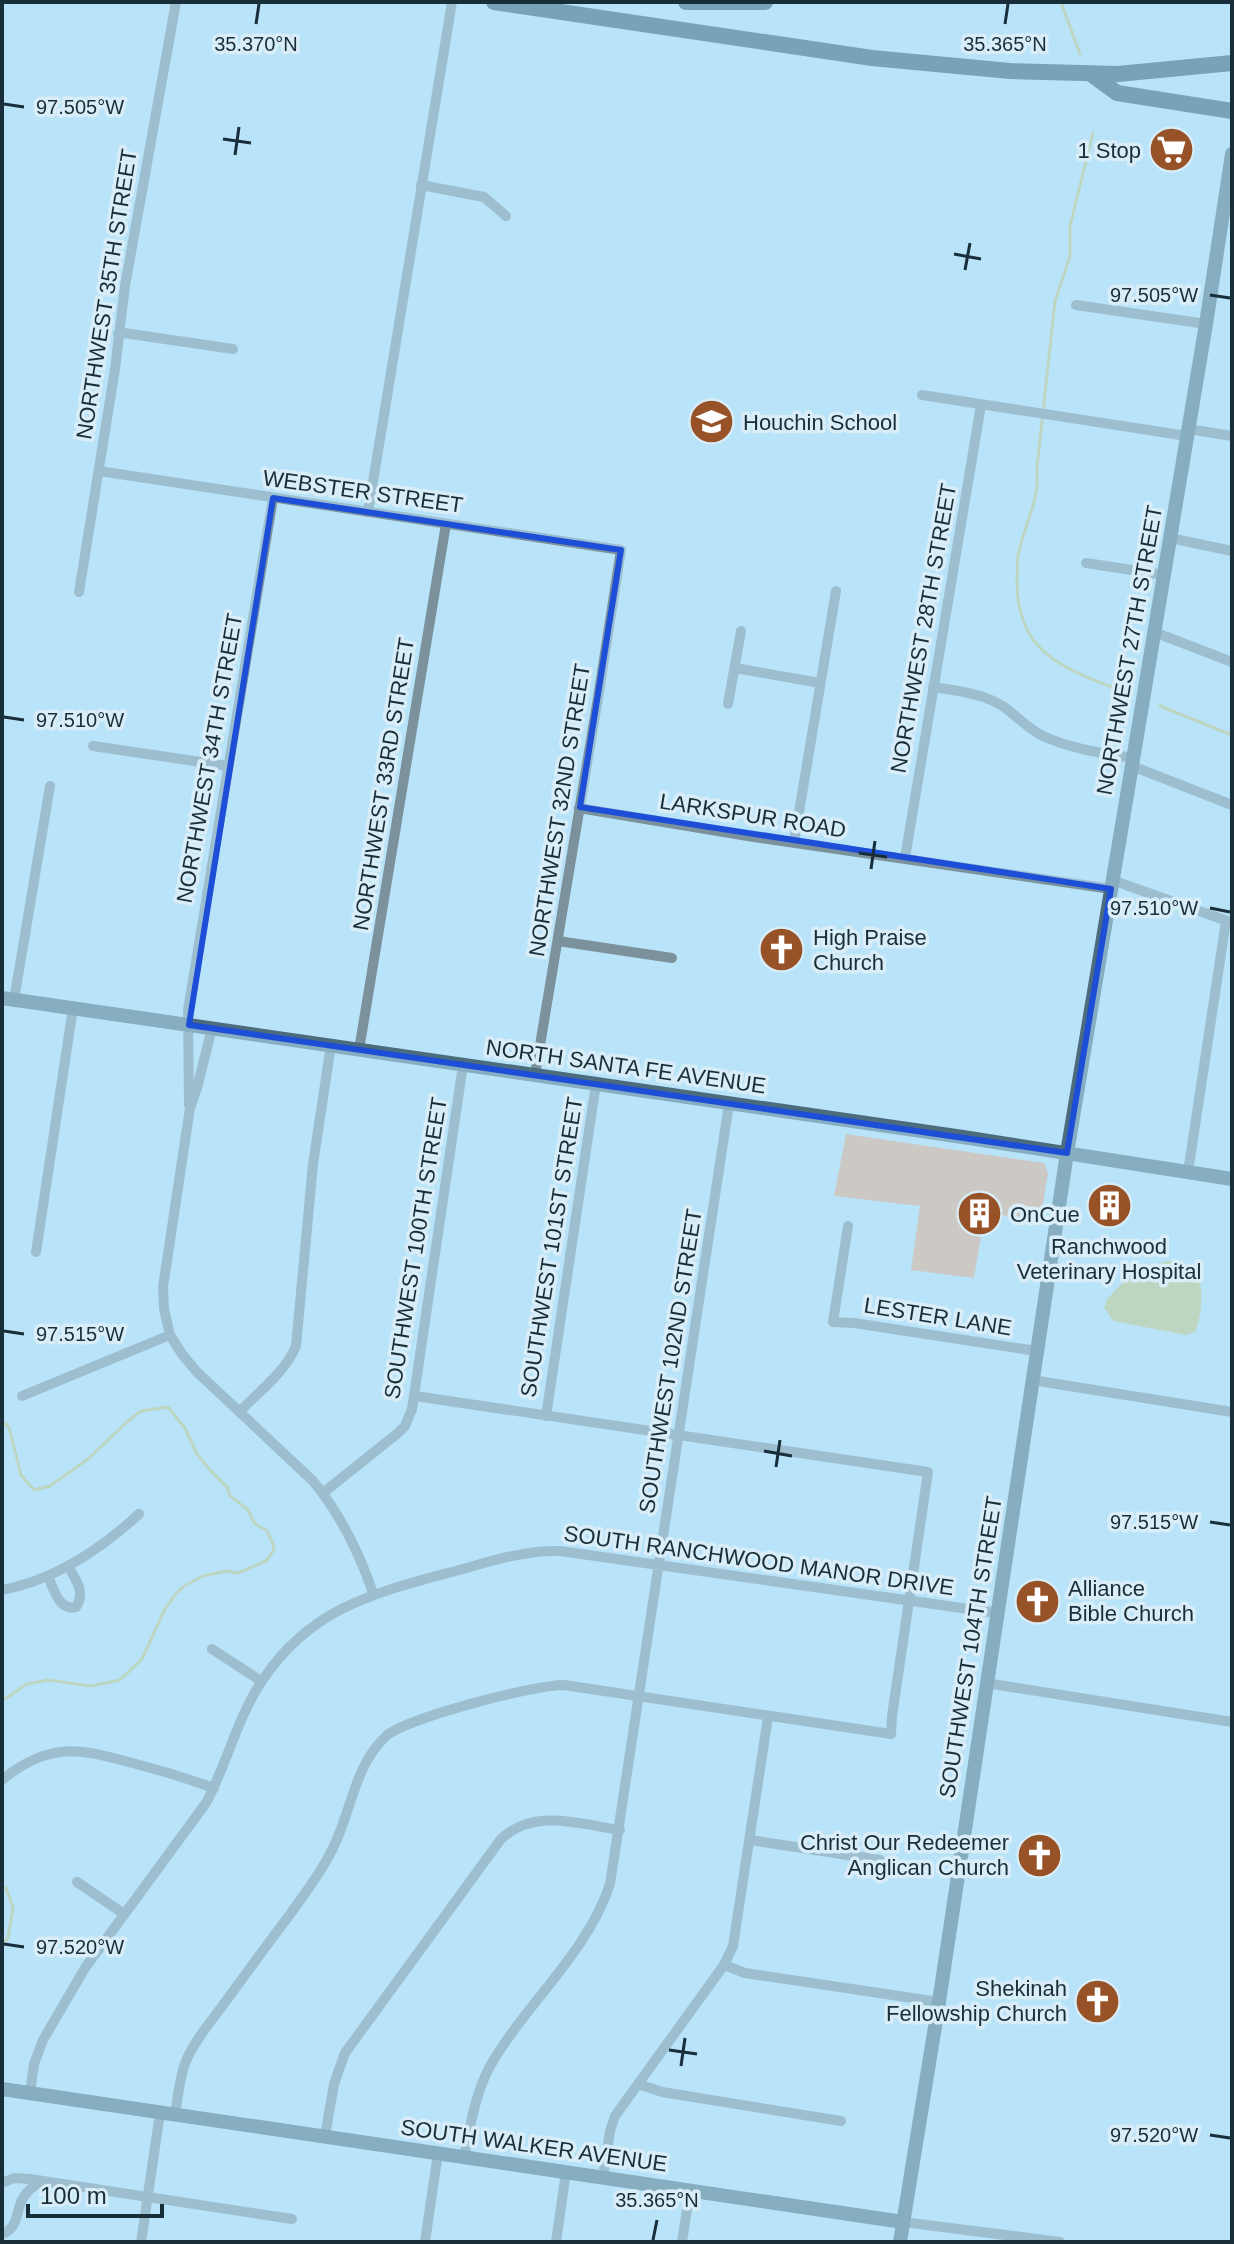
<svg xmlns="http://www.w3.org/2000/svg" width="1234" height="2244" font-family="Arial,sans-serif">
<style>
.green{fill:#e4a886}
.water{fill:#c3c57f}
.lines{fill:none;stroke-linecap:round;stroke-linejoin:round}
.stream{stroke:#c3c57f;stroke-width:3}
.street{stroke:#7b919c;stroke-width:10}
.secondary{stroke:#4c6c7d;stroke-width:14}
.primary{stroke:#285366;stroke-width:16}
.marked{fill:none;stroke:#1d4ed8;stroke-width:6;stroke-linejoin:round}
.ticks{fill:none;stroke:#182e38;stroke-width:3}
.labels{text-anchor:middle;stroke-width:7;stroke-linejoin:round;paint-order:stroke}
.poi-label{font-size:22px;fill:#182e38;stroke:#d8edf8;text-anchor:start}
.street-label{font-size:22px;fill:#182e38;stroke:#d8edf8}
.ticks-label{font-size:20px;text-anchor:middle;fill:#182e38;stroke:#d8edf8;stroke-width:7;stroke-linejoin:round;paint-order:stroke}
</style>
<rect width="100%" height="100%" fill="#b8e3f9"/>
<path class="green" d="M846,1134l198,29 4,10 -8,49 -55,-10 -11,66 -63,-8 9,-64 -86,-10z"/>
<path class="water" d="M1167,1261c7,0 14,-1 20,3 20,14 16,48 8,68l-9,3 -73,-14 -9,-13 3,-9 25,-26z"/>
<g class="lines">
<g class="stream">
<path d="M1061,2l19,52"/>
<path d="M1093,133l-23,93v30l-15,45 -18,166c0,10 1,21 -2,31 -4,18 -12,35 -16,53 -3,9 -1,20 -2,30 -1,75 52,89 110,112"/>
<path d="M1160,706l72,29"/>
<path d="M2,1421l7,6 12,48 13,15 16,-4 38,-27 40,-38 13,-10 27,-4 17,21 12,26 12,15 18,18 3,9 18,14 7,14 12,7 7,15 -1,5 -7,10 -28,12 -12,-2 -23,5 -19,10 -9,9 -10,14 -23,50 -22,21 -29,6 -43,-6 -21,4 -25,17"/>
<path d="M2,1888h4l7,20 -5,30 -6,8"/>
</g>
<g class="street">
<path d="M421,185l63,12 22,19"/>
<path d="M1076,305l130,19"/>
<path d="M118,334l6,-1 109,16"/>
<path d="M922,395l265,41"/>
<path d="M1188,429l44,7"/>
<path d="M99,471l522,79 -23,148 -63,377"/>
<path d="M368,512l84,-510"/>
<path d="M1170,538l62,13"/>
<path d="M1086,563l78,12"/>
<path d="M79,592l36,-223 10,-83 51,-284"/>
<path d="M1154,632l78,30"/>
<path d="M735,668l85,15"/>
<path d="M933,687c24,4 50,6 71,20 13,9 24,22 39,29 28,13 60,17 90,22"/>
<path d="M728,704l13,-73"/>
<path d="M93,746l135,20"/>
<path d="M1132,766l100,39"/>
<path d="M579,808l175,29 357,52"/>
<path d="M794,842l42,-251"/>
<path d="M905,858l76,-453"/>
<path d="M1112,880l118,42"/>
<path d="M558,941l114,17"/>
<path d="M14,1000l36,-214"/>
<path d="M212,1028l-15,60 -7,20 -27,179 1,22 6,26 12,19 14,17 117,110c28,34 46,71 60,112"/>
<path d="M359,1050l87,-526"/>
<path d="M189,1105l-1,-95 85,-512"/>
<path d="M1188,1172l38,-251"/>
<path d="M848,1226l-15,96 21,1 182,28"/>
<path d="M36,1252l37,-244"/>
<path d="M1032,1380l200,32"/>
<path d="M22,1396l148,-61"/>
<path d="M240,1411c19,-19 46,-40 56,-65l17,-182 18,-119"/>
<path d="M546,1416l50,-332"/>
<path d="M323,1493l75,-60 7,-7 7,-17 51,-344"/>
<path d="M48,1576c6,14 11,35 28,31 10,-14 0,-27 -8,-41"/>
<path d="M2,1590c53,-10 98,-40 137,-76"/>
<path d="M212,1649l49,32"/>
<path d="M986,1683l246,39"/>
<path d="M2,1780c48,-40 79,-31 134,-16 27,7 53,15 78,24"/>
<path d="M750,1840l130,20"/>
<path d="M77,1882l47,32"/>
<path d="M724,1965l21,8 194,29"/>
<path d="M638,2084l24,8 179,29"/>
<path d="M30,2093l4,-29 9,-24 42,-72 121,-165c21,-39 31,-85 56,-122 49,-75 116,-89 197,-111 33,-9 66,-20 101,-19l437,62"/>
<path d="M175,2115c3,-18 4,-37 11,-54 9,-21 26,-41 40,-60 22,-30 43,-59 65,-88 14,-20 29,-39 40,-61 20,-37 22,-84 54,-115 20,-19 149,-52 179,-52l327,49 1,-18 36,-244 -513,-76"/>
<path d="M325,2136l9,-52 11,-31 156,-214c33,-31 78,-15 119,-9"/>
<path d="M464,2157c6,-30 11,-62 25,-89 36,-64 98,-114 121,-184l119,-780"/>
<path d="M603,2177l7,-46 5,-15 109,-151 9,-19 35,-229"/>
<path d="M2,2183l12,-5 16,1 262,40"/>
<path d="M903,2222l157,20"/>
<path d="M2,2234c17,-7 13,-20 20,-34 4,-9 12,-14 20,-19"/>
<path d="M141,2242l19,-129"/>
<path d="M425,2242l13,-89"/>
<path d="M556,2242l10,-70"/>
<path d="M682,2242l8,-52"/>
</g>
<g class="secondary">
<path d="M2,998l961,139 269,42"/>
<path d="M2,2089l901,133"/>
<path d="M900,2242l39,-240 128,-849 139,-829 26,-170"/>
</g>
<g class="primary">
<path d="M494,2l378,56 138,13 108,3 114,-11"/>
<path d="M686,2h79"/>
<path d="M1091,74l26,19 115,18"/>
</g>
</g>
<path d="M0 0H1234V2244H0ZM273,498l348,52 -41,257 531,82 -44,264 -878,-128z" fill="#b8e3f9" fill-opacity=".55" fill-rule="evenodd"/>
<path class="marked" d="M273,498l348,52 -41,257 531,82 -44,264 -878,-128z"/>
<path class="ticks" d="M256,24l3,-20M1005,24l3,-20M4,104l20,3M223,139l28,4M235,155l4,-28M954,254l27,5M965,270l5,-27M1210,295l20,3M4,717l20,3M859,853l28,4M871,869l4,-28M1210,908l20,4M4,1331l20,3M764,1451l28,5M776,1467l4,-27M1210,1522l20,3M4,1944l20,3M669,2050l28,4M681,2066l4,-28M1210,2135l20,3M653,2240l4,-20"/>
<defs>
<symbol id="supermarket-disc" viewBox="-11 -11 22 22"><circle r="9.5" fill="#975227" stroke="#d8edf8"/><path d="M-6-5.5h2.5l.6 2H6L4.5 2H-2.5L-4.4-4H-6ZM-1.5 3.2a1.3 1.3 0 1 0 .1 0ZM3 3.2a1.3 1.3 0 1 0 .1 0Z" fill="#fff"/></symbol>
<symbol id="school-disc" viewBox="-11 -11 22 22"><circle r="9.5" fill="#975227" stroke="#d8edf8"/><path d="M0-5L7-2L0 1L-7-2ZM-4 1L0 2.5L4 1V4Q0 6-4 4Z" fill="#fff"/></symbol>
<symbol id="church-disc" viewBox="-11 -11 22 22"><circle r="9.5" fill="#975227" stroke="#d8edf8"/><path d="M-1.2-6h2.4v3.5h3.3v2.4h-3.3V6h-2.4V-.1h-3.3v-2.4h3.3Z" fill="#fff"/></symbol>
<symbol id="building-disc" viewBox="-11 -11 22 22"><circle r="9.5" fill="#975227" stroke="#d8edf8"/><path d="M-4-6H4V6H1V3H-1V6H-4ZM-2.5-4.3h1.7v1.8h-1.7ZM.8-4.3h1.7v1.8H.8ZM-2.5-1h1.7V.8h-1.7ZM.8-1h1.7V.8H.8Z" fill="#fff"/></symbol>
</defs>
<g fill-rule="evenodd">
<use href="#supermarket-disc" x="1146" y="124" width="51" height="51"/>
<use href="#school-disc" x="686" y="396" width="51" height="51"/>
<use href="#church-disc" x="756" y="924" width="51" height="51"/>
<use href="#building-disc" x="1084" y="1180" width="51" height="51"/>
<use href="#building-disc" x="954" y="1188" width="51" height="51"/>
<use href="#church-disc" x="1012" y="1576" width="51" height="51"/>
<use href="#church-disc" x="1014" y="1830" width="51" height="51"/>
<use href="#church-disc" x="1072" y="1976" width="51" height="51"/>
</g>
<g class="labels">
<g class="poi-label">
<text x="1141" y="158" text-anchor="end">1 Stop</text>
<text x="743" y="430">Houchin School</text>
<text x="813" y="945">High Praise<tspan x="813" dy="25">Church</tspan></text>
<text x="1010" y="1222">OnCue</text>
<text x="1109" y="1254" text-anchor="middle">Ranchwood<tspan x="1109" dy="25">Veterinary Hospital</tspan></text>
<text x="1068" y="1596">Alliance<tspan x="1068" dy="25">Bible Church</tspan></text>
<text x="1009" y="1850" text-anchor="end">Christ Our Redeemer<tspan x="1009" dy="25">Anglican Church</tspan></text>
<text x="1067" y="1996" text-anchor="end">Shekinah<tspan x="1067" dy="25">Fellowship Church</tspan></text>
</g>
<g class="street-label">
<text transform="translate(106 294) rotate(-81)" y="8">NORTHWEST 35TH STREET</text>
<text transform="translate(363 491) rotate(8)" y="8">WEBSTER STREET</text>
<text transform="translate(923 628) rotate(-80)" y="8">NORTHWEST 28TH STREET</text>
<text transform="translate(1129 650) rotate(-80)" y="8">NORTHWEST 27TH STREET</text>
<text transform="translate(209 758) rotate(-80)" y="8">NORTHWEST 34TH STREET</text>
<text transform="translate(383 784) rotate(-81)" y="8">NORTHWEST 33RD STREET</text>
<text transform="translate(559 810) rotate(-81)" y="8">NORTHWEST 32ND STREET</text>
<text transform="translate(753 815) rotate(9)" y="8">LARKSPUR ROAD</text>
<text transform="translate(626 1066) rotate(8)" y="8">NORTH SANTA FE AVENUE</text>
<text transform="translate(551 1247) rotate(-81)" y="8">SOUTHWEST 101ST STREET</text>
<text transform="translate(415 1248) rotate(-81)" y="8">SOUTHWEST 100TH STREET</text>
<text transform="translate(938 1316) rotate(9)" y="8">LESTER LANE</text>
<text transform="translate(670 1361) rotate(-81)" y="8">SOUTHWEST 102ND STREET</text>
<text transform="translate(759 1560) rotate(8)" y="8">SOUTH RANCHWOOD MANOR DRIVE</text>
<text transform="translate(970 1647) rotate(-81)" y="8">SOUTHWEST 104TH STREET</text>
<text transform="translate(534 2145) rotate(8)" y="8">SOUTH WALKER AVENUE</text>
</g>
</g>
<g class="ticks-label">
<text x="1005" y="51">35.365°N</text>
<text x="256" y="51">35.370°N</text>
<text x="80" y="114">97.505°W</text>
<text x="1154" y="302">97.505°W</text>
<text x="80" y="727">97.510°W</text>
<text x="1154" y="915">97.510°W</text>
<text x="80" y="1341">97.515°W</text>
<text x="1154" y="1529">97.515°W</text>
<text x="80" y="1954">97.520°W</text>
<text x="1154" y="2142">97.520°W</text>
<text x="657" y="2207">35.365°N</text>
</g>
<rect width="1234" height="2244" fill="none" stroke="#182e38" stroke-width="8"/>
<path d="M28 2204v12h134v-12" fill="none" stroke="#182e38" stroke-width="4"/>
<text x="40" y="2204" font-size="24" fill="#182e38" stroke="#d8edf8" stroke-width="6" paint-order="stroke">100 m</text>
</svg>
